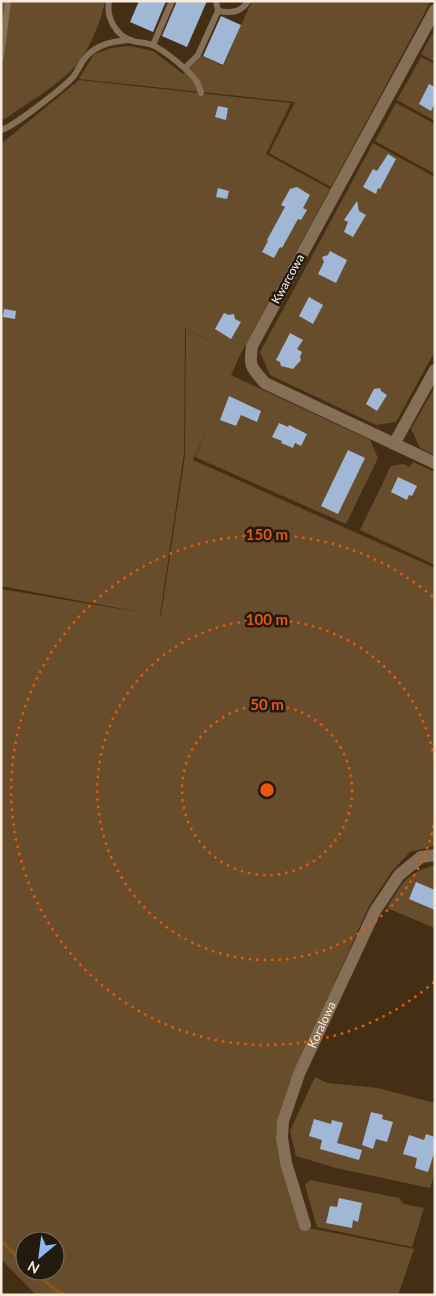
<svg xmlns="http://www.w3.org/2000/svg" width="436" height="1296" font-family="Lato,sans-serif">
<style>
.green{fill:#684d2d;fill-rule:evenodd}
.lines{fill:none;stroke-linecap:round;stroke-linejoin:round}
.stream{stroke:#885a18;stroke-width:3}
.building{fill:#a0b7d5}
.lane{stroke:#857057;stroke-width:6}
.street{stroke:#857057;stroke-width:12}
.ring{fill:none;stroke:#e8590c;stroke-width:2.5;stroke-dasharray:2.5 5}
.labels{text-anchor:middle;stroke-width:5;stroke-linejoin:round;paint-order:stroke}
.street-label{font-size:12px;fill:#faecdd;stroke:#231a0f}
.centre{fill:#e8590c;stroke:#231a0f;stroke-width:2.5}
.ring-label{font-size:15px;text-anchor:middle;font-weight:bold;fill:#e8590c;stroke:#231a0f;stroke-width:5;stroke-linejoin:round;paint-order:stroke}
</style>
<rect width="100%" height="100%" fill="#442f15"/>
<g class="green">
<path d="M1,1h104c-4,21 -18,55 -34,70 -19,18 -44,32 -66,48l-4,1z"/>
<path d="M252,1h179l-100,186 -62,-34 26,-51 -216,-23 15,-25 17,-6 19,-2 23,5 30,23 19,-18 21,10z"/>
<path d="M435,29v33l-14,-8z"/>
<path d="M421,57l14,7v57l-38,-21z"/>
<path d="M79,80l212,23 -25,51 64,35 -91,168 -54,-29 -1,125 -24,162h1l24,-159 1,-127 53,28 -8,18 139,65 8,18 -32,66 -151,-67 19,-44 -21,47 242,108v278l-25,6 -18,19 -23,35 -80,178 -11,32 -2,18 2,20 21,72 115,23 -16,46h-362l-35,-36v-670l149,25 -149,-28v-442zM25,1241h30v30h-30z"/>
<path d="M396,103l39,21v50l-60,-33z"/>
<path d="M373,143l62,34v174l-39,71 -20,3 -106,-50 -10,-23z"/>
<path d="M435,387v68l-15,-7 -9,-19z"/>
<path d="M413,462l22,10v93l-75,-35 31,-64 12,-2 7,3z"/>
<path d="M435,865v63l-48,-20c16,-26 18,-34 48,-43z"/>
<path d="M315,1077l12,6 51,5 57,15v70l-5,15 -94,-20 -40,-12 -6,-25z"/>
<path d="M310,1180l89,18 5,6 20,4 -12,39 -95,-20 -12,-42z"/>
</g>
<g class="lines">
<g class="stream">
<path d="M1,1241l24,23"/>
<path d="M33,1271l24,20 9,4"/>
</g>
</g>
<g class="building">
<path d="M139,1h27l-13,31 -23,-10z"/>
<path d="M177,1h30l-20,46 -25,-11z"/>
<path d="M221,16l20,9 -18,40 -20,-9z"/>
<path d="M429,84l6,3v16l-4,8 -12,-7z"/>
<path d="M218,106l10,2 -2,12 -11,-3z"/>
<path d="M388,154l8,5 -16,30 -2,-1 -2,6 -13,-7 10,-18 4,2z"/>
<path d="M297,187l13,8 -7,13 4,2 -6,10 -3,-1 -16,29 -2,-1 -6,11 -12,-6 6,-11 -1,-1 18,-33 -4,-2 9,-16z"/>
<path d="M218,188l11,3 -2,8 -11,-2z"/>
<path d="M357,201l2,10 7,4 -13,22 -9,-5 4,-10 -4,-2z"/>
<path d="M330,251l17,9 -11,23 -18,-9 6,-12 -2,-5 6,-2z"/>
<path d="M309,297l14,8 -10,19 -14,-8z"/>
<path d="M4,309l12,2 -1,8 -12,-2z"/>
<path d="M224,313l5,2 5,-1 1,5 6,3 -10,17 -16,-10z"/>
<path d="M290,333l13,7 -6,9 5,3 -2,5 1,3 -8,9 -12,-3 -1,-4 -4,-2z"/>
<path d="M380,388l1,3 6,4 -10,16 -11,-7 8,-15z"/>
<path d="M229,396l32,15 -4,11 -16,-7 -5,11 -16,-6z"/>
<path d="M279,423l9,4 1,-2 18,9 -6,12 -6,-3 -2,5 -12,-5 1,-2 -10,-4z"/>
<path d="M348,450l17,8 -27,56 -17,-8z"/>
<path d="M398,477l19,9 -5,10 -3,-1 -2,5 -16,-8z"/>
<path d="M416,882l19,8v20l-26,-11z"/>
<path d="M371,1112l12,3 -1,4 11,3 -6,20 -11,-3 -3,10 -11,-4z"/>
<path d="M314,1119l17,5 1,-4 11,3 -6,20 25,7 -3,10 -39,-11 2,-9 -13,-4z"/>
<path d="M426,1134l9,3v13l-7,22 -13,-4 2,-10 -14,-4 6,-19 15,5z"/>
<path d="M339,1198l23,5 -4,19 -5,-2 -1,8 -26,-5 4,-17 7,1z"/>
</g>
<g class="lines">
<g class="lane">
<path d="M109,1c-3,17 7,35 24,40 6,2 13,1 19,4 11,4 39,27 45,37 2,3 3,8 4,11"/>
<path d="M218,11c13,2 23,2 30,-10"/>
<path d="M153,45l19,-44"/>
<path d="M1,57l7,-56"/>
<path d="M185,68l13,-13 20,-44 -2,-10"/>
<path d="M1,130c11,-2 63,-43 72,-53 5,-6 7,-13 12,-19 11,-14 29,-17 46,-18"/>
</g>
<g class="street">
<path d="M435,10l-183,336c-3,21 -1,21 13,37l170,80"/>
<path d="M394,444l41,-74"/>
<path id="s1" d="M305,1225l-19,-62 -4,-25 1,-17 16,-47 76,-163 24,-36 22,-18 14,-2"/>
</g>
</g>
<g class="ring">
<circle cx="267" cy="790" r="85"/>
<path d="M435 818A170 170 0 1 1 435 762"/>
<path d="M434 982A255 255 0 1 1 434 598"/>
</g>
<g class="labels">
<g class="street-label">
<text transform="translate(288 279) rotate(-61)" y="4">Kwarcowa</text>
<text dy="4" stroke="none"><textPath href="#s1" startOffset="211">Koralowa</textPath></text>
</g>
</g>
<circle cx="267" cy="790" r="8" class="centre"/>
<g class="ring-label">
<text x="267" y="540">150 m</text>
<text x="267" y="625">100 m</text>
<text x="267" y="710">50 m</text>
</g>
<rect width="436" height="1296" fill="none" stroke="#faecdd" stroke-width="5"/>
<g transform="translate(40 1256) rotate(209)"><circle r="24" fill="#231a0f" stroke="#796e61"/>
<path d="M0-4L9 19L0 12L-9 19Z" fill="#88bafc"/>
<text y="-8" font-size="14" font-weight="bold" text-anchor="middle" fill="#faecdd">N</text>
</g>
</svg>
